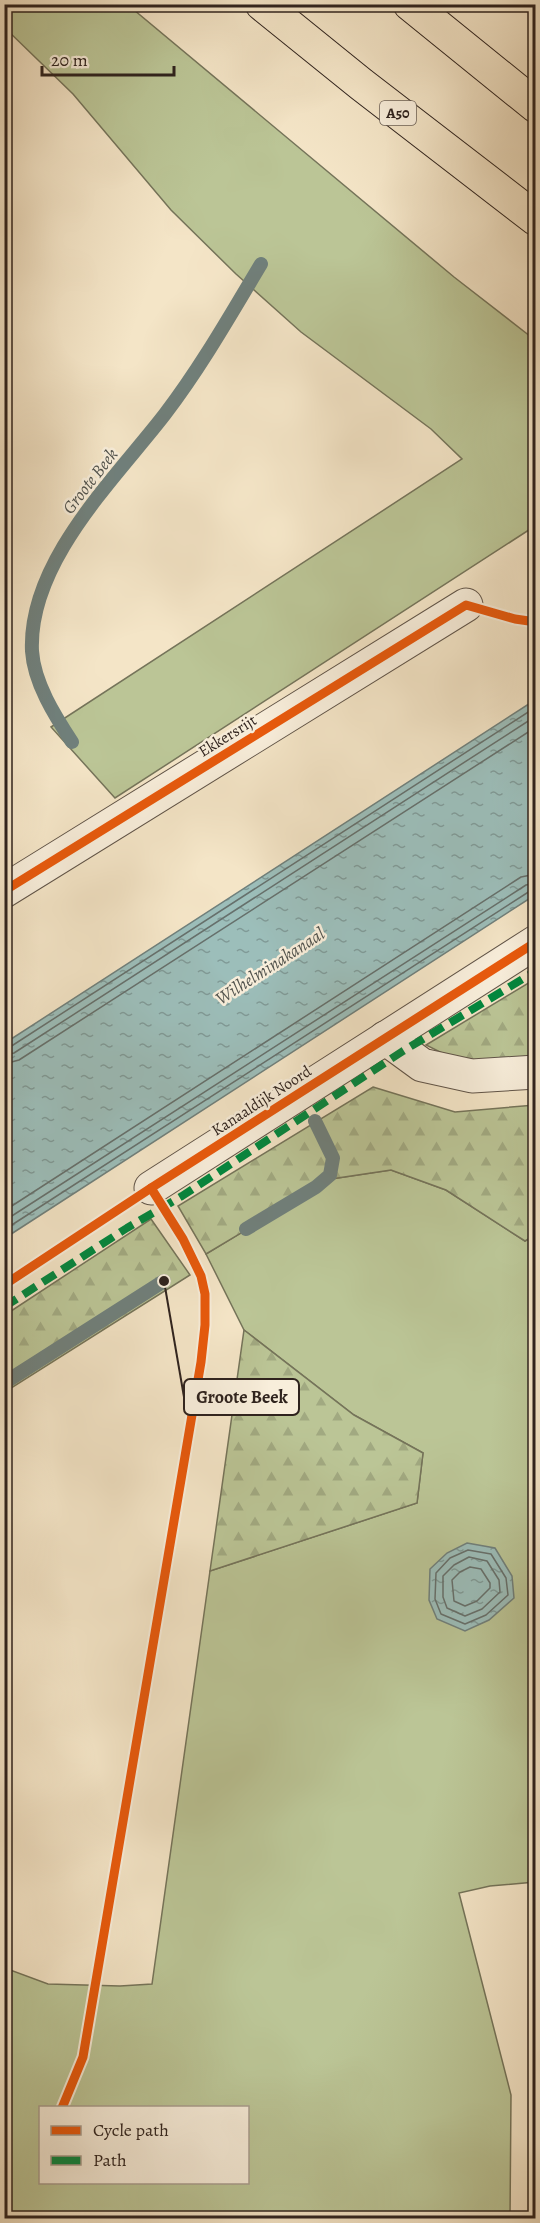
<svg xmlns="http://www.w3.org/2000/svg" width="540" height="2223" font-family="Alegreya,serif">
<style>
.grass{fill:#bbc596;stroke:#75745a;stroke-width:1.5;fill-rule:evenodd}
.forest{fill:url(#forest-firs);stroke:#75745a;stroke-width:1.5}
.water{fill:url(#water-ripples);stroke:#70807c;stroke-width:1.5}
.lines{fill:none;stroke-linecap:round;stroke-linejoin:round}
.shore{stroke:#66706c;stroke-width:1.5}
.stream{stroke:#70807c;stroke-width:14}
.minor-casing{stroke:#605448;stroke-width:35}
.motorway-casing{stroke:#2f231e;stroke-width:35}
.minor{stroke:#f8eedb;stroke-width:33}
.motorway{stroke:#f4e5c7;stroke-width:33}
.quiet{stroke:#00873e;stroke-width:8;stroke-dasharray:15 8;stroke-linecap:butt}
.cycleway-casing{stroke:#f8eedb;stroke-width:13}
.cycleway{stroke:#e8590c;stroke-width:9}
.labels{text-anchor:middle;stroke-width:5;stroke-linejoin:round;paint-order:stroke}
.shield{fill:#f8eedb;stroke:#6b6057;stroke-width:1.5}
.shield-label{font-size:15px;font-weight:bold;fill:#2f231e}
.street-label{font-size:16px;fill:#2f231e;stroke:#f8eedb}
.water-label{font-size:18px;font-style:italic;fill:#50524d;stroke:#f8eedb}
.leader{fill:none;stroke:#2f231e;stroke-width:2}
.callout-dot{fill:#2f231e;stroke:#f8eedb;stroke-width:2}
.callout{fill:#f8eedb;stroke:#2f231e;stroke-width:2}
.callout-label{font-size:18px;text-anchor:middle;font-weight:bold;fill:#2f231e}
</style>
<defs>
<pattern id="forest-firs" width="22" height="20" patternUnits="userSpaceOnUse" patternTransform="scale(1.5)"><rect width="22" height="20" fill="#bbc596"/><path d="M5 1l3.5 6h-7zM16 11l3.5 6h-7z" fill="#a1a981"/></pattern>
<pattern id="water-ripples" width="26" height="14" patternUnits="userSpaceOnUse" patternTransform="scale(1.5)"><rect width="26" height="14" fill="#9cbeba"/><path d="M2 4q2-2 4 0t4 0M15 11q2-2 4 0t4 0" fill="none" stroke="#809a97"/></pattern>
</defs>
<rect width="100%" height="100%" fill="#f4e5c7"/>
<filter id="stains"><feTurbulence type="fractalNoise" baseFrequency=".00333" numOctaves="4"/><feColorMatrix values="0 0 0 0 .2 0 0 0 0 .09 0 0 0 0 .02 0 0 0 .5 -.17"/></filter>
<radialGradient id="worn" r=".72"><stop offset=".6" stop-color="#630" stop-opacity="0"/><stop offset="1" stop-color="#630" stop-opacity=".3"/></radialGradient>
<g class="grass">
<path d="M4,5h124l326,272 81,63v186l-420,272 -64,-71 411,-268 -31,-30 -130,-97 -65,-58 -65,-64 -98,-116 -68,-66z"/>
<path d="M391,1170l55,20 79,51 10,-6v647l-45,4 -31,7 52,202 -1,123h-505v-250l43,16 72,2 32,-2 58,-413 207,-68 6,-50 -69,-38 -110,-85 -38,-76 125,-75zM40,2108h208v74h-208z"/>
</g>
<g class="forest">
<path d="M535,979v84l-77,-2 -32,-16z"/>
<path d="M373,1087l82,25 80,-7v130l-10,6 -79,-51 -55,-20 -60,9 -125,75 -28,-48z"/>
<path d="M151,1219l39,56 -185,117v-77z"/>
<path d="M244,1330l110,85 69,38 -6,50 -207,68z"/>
</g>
<g class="water">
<path d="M535,700v195l-530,343v-195z"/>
<path d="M467,1543l28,5 17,28 2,22 -25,22 -24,11 -28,-12 -8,-19 1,-31 17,-16z"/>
</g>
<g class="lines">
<g class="shore">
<path d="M4,1048l6,-1 526,-340"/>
<path d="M4,1055l10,-2 522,-337"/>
<path d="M4,1064l15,-4 517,-333"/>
<path d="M4,1211l517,-334 15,-3"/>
<path d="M4,1221l522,-336 10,-2"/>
<path d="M4,1230l526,-339 6,-1"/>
<path d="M468,1550l23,4 15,24 2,17 -22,20 -21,9 -24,-10 -6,-15 1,-26 14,-15z"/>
<path d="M469,1557l18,4 12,19 1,12 -18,17 -17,7 -18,-8 -4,-11v-21l11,-11z"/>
<path d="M470,1567l11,2 9,14v5l-13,13 -12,5 -11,-5 -2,-21 8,-8z"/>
</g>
<g class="stream">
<path d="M72,742c-17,-26 -38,-59 -40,-91 -4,-89 83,-172 133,-237 36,-47 66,-100 96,-150"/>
<path d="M246,1229l70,-42 14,-12 3,-17 -18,-37"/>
<path d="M4,1383l160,-102"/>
</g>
<defs>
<g id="minor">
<path d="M4,891l462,-286"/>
<path d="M385,1038l37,27 50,11 64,-4"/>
<path d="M151,1188l385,-246"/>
</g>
<g id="motorway">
<path d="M262,4l99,80 175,135"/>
<path d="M410,4l126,102"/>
</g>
</defs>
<use href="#minor" class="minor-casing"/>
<use href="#motorway" class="motorway-casing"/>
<use href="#minor" class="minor"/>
<use href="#motorway" class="motorway"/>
<path class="quiet" d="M4,1307l123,-79 55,-32 221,-145 133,-80"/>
<defs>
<g id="cycleway">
<path d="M4,891l462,-286 49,14 21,3"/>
<path d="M4,1285l147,-97 385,-246"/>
<path d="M62,2108l21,-51 118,-695 4,-37v-31l-4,-18 -18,-37 -32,-51"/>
</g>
</defs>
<use href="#cycleway" class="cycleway-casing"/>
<use href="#cycleway" class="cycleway"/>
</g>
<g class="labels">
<rect class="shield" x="380" y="101" width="36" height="24" rx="4.5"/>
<g class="shield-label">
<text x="398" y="118">A50</text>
</g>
<g class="street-label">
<text transform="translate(227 735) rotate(-32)" y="6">Ekkersrijt</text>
<text transform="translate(261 1100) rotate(-33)" y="6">Kanaaldijk Noord</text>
</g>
<g class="water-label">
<text transform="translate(90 481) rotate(-52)" y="6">Groote Beek</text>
<text transform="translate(270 966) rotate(-33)" y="6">Wilhelminakanaal</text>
</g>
</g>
<path class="leader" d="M164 1281L184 1397"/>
<circle class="callout-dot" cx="164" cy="1281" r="6"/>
<rect class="callout" x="184" y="1379" width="115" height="36" rx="6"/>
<g class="callout-label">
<text x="242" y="1403">Groote Beek</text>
</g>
<rect width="540" height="2223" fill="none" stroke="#f4e5c7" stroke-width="24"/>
<rect x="6" y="6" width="528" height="2211" fill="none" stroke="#2f231e" stroke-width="3"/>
<rect x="12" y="12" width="516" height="2199" fill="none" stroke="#2f231e" stroke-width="1.5"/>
<rect x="39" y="2106" width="210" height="78" fill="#f8eedb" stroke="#a89d8f" stroke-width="1.5"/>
<rect x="51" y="2126" width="30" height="9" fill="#e8590c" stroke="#a89d8f" stroke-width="1.5"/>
<text x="93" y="2136" font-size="18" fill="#2f231e">Cycle path</text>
<rect x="51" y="2156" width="30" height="9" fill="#00873e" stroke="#a89d8f" stroke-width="1.5"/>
<text x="93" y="2166" font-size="18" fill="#2f231e">Path</text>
<path d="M42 66v9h132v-9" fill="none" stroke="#2f231e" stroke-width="3"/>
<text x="51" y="66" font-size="18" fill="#2f231e" stroke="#f8eedb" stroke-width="4.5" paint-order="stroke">20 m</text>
<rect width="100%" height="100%" filter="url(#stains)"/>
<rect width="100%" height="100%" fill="url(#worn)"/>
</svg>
